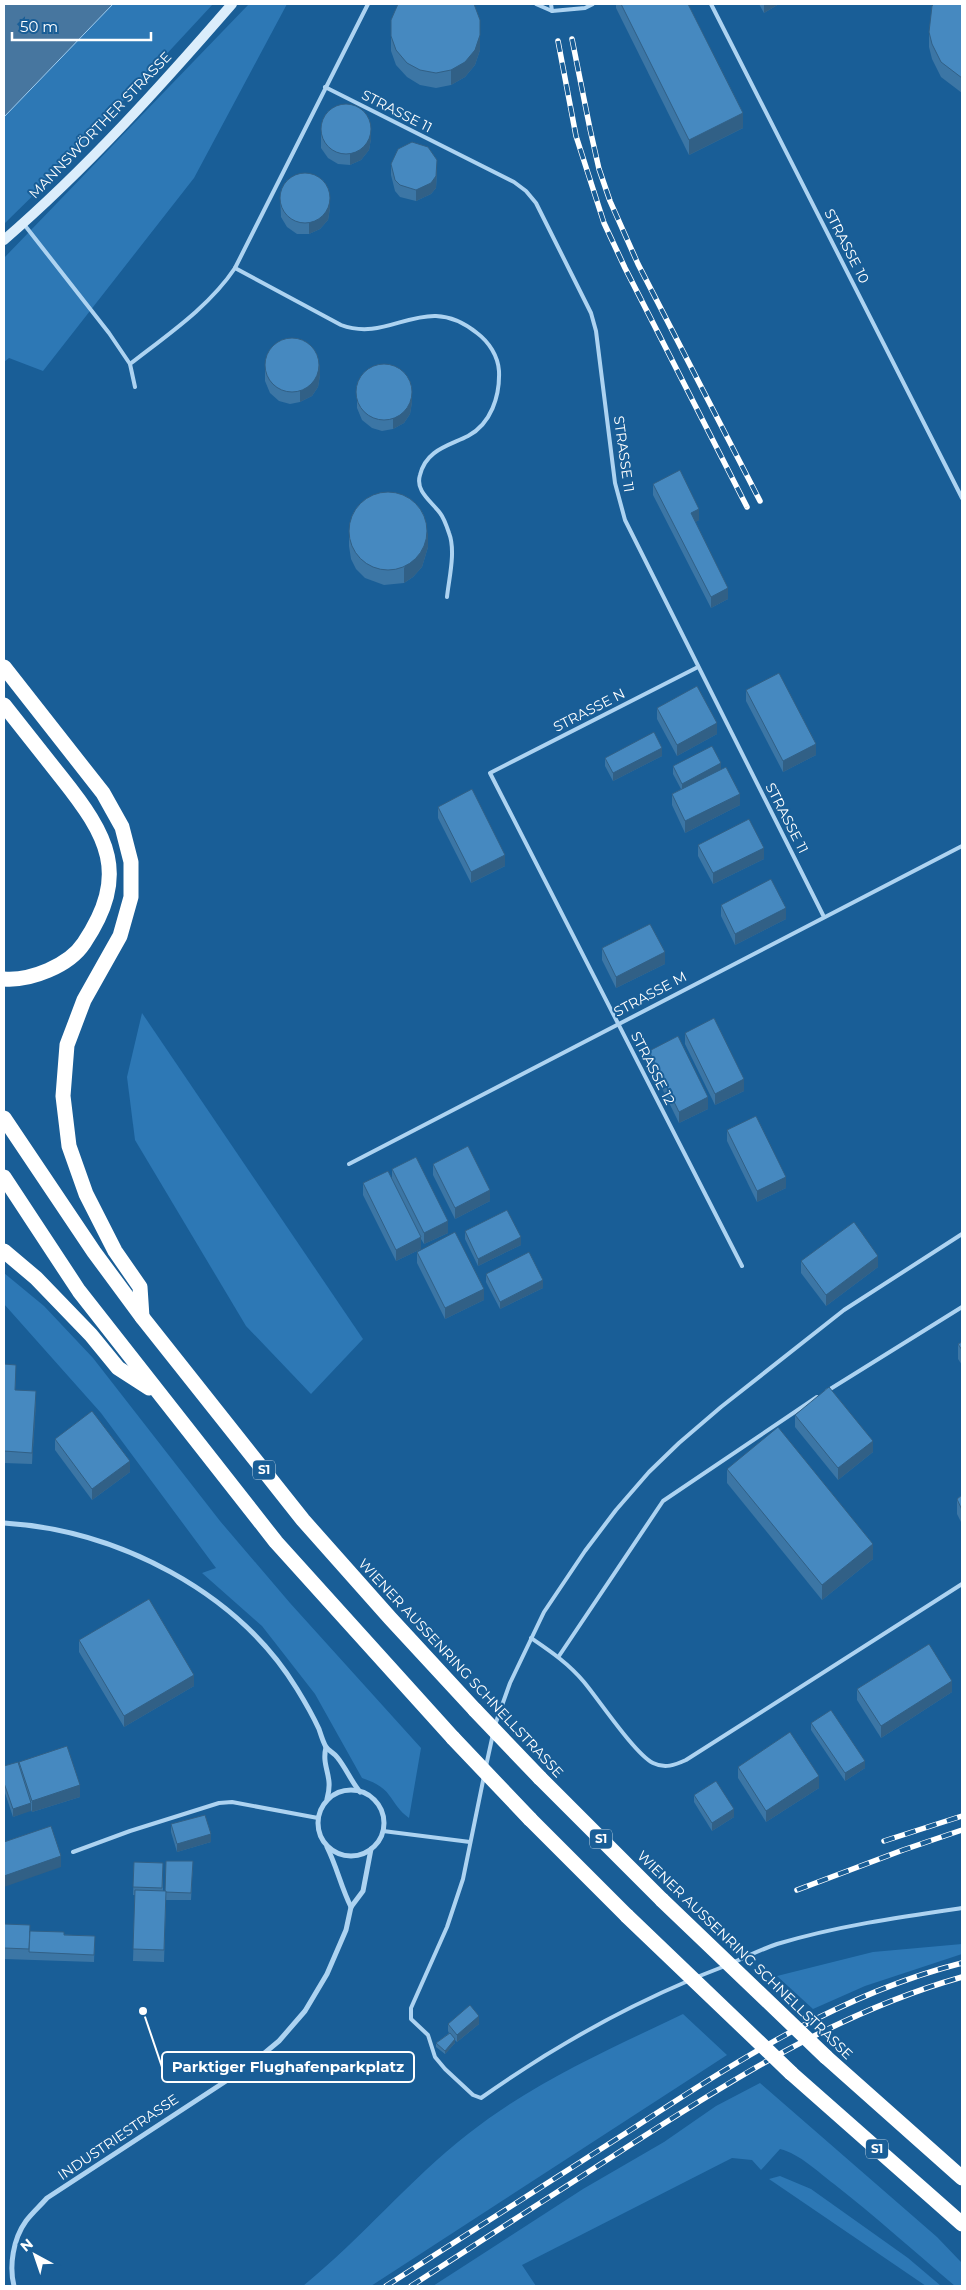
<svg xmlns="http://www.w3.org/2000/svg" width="966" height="2290" font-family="Montserrat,sans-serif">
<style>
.green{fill:#2d78b5}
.water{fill:#47769f;stroke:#a0cff3}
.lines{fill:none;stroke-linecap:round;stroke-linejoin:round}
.lane{stroke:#add3f1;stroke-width:4}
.street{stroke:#add3f1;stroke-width:5}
.secondary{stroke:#dbedfb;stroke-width:10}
.highway{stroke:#fff;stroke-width:15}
.rail-casing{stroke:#fff;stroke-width:5.5}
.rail{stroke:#195e97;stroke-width:4;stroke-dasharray:11;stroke-linecap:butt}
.highway-bridge{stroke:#fff;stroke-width:15}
.wall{fill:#3c76a5}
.shaded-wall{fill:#316086}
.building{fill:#4689c0;stroke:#316086}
.labels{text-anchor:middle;stroke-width:4;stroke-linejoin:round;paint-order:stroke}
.shield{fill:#195e97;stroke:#bacfe0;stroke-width:1}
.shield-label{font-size:12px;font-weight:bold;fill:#fff}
.street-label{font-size:14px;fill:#fff;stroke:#195e97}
.leader{fill:none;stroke:#fff;stroke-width:2}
.callout-dot{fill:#fff;stroke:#195e97;stroke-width:2}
.callout{fill:#195e97;stroke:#fff;stroke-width:2}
.callout-label{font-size:15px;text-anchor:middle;font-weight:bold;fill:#fff}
</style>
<rect width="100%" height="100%" fill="#195e97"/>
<g class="green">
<path d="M113,4h100l-155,167 -54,53v-107z"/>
<path d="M249,4h38l-93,174 -151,193 -34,-13 -5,4v-104z"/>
<path d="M142,1013l221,326 -52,55 -65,-68 -111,-186 -8,-63z"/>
<path d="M4,1273l40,33 49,52 127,163 70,82 131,145 -12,70c-10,-7 -13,-14 -20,-23 -6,-9 -18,-14 -27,-17l-47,-84 -53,-68 -60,-53 14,-5 -115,-155 -97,-109z"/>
<path d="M962,1944v10l-97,32 -52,23 -36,-33 96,-24z"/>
<path d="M683,2014l44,41 -356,231h-68c58,-47 106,-106 165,-152 64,-51 142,-85 215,-120z"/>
<path d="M760,2083l177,154 23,24 2,2v23h-7c-40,-34 -79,-69 -121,-102 -16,-12 -34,-30 -54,-35l-19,21 -9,-10 -20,-2 -210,107 14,21h-103l150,-97 81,-47 52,-36z"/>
<path d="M780,2176l31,13 97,69 33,28h-15l-157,-107z"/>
</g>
<path class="water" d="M4,4h109l-109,113z"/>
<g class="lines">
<g class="lane">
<path d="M536,4l16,7 33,-3 8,-4"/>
<path d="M551,4l1,7"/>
<path d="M711,4l251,494"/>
<path d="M325,87l189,95 12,9 10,12 55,110 5,18 19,152 10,37 199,397"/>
<path d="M23,223l86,110 21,31"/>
<path d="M235,268l106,57c51,19 83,-35 136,8 12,9 21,23 22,38 1,25 -8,53 -31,65 -20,10 -42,14 -48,39 -5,16 11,26 20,38 4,5 7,14 9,20 7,18 0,45 -2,64"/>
<path d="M135,387l-5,-23c37,-29 79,-57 105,-96l133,-264"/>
<path d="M698,667l-208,106 252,493"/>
<path d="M349,1164l613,-318"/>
<path d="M827,1391l135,-84"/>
<path d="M531,1638c19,13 37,25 53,44 15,18 51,72 69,81 12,6 22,2 33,-3l276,-176"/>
<path d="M559,1656l104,-155 154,-104"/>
<path d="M495,1725l15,-42 34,-71 41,-61 31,-41 33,-38 30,-29 42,-36 123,-97 118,-76"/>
<path d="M486,1766l7,-32"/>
<path d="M484,1776l-21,103 -16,48 -36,81v11l17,16 7,22 10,12 28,26 8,3c65,-46 134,-86 207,-117"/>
<path d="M383,1831l87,11"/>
<path d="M73,1852l57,-21 89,-28 13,-1 86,16"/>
<path d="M734,1962c14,-6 28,-13 43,-18 60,-18 123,-27 185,-36"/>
<path d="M697,1977l28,-11"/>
</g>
<g class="street">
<path d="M4,1523c113,7 233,68 293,166 8,13 16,27 22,40 2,6 4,13 7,18 3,4 8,6 11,10 9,11 14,24 23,35"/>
<path d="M326,1747c-5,21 8,28 1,52"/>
<circle cx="351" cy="1823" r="33"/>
<path d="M327,1847c10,20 14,40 24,60"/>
<path d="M14,2286c-5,-20 -1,-47 12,-65 6,-8 14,-15 21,-23l202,-132 30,-25 26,-30 22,-37 19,-44 5,-23 12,-16 8,-42"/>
</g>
<path class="secondary" d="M4,240c83,-72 156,-153 228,-236"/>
<g class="highway">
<path d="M4,667l99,126 19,34 9,35v35l-11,39 -36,64 -17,45 -4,51 6,50 17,48 29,57 25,36 2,30"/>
<path d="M4,705c19,24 38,48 57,72 47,59 69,97 23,166 -15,23 -54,38 -80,36"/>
<path d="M4,1118l90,134 48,65 161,203 87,98 85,92"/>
<path d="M4,1177l75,114 197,251 177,196"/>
<path d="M4,1251l32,27 55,57 27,33 31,20"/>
<path d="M540,1778l122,122"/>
<path d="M530,1819l97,97"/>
<path d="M826,2057l136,121"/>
<path d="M791,2073l171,151"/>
</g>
<defs>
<g id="rail">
<path d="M572,39l18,90 9,40 11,32 28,63 122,237"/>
<path d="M558,41l18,95 28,87 21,45 122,239"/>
<path d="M884,1841l78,-25"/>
<path d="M797,1890l106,-40 59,-20"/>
<path d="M386,2286c81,-52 162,-103 243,-155 105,-68 210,-137 333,-168"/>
<path d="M411,2286c71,-46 142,-91 213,-137 107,-69 214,-137 338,-172"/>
</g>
</defs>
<use href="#rail" class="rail-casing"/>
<use href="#rail" class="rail"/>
<g class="highway-bridge">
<path d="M475,1710l65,68"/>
<path d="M453,1738l77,81"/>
<path d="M662,1900l164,157"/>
<path d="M627,1916l164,157"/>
</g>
</g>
<g class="wall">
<path d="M616,4h72l55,124 -54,27 -73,-147z"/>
<path d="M759,4h20l-15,9z"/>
<path d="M962,4v89l-21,-16 -9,-18 -3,-12v-15z"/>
<path d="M391,20h89v30l-5,15 -10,12 -14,8 -15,3 -16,-3 -13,-8 -11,-12 -5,-14z"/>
<path d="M321,124l50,15 -2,11 -8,10 -11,5 -12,-1 -10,-6 -7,-10z"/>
<path d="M391,164l46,7 -1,17 -5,6 -15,7 -16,-4 -5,-6 -4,-16z"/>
<path d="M280,194l50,14 -2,12 -8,9 -11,5h-12l-10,-7 -6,-10z"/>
<path d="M265,370l55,5 -2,12 -6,9 -12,6 -10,2 -11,-3 -9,-8 -5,-12z"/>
<path d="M357,397l55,5 -2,12 -6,9 -11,6 -11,2 -10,-3 -10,-8 -5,-12z"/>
<path d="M653,484l46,36 -4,2 33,77 -17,9 -58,-113z"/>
<path d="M349,531l79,16 -6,20 -9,10 -9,6 -20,2 -19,-7 -9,-9 -5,-10 -2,-13z"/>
<path d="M746,690l70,65 -33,17 -37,-71z"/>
<path d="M657,708l60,26 -40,22 -20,-37z"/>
<path d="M662,756l-49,25 -8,-15v-8z"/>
<path d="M673,766l48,4 19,35 -55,28 -13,-28v-11l9,-5 -8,-15z"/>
<path d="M438,807l67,59 -34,17 -33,-65z"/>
<path d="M698,845l66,14 -51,25 -15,-28z"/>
<path d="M721,905l65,14 -51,26 -14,-29z"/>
<path d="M602,948l63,16 -49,24 -14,-28z"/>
<path d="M685,1033l59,58 -29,14 -30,-61z"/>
<path d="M649,1051l59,58 -29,14 -30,-61z"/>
<path d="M727,1130l59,58 -29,14 -30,-61z"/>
<path d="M433,1164l57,37 -35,18 -22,-44z"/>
<path d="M392,1169l56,64 -24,11 -3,-5v10l-25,12 -33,-66v-12l29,-4z"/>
<path d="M465,1231l56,14 -43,21 -13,-27z"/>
<path d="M417,1252l67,48 -39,19 -28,-56z"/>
<path d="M801,1261l77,6 -52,39 -25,-33z"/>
<path d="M486,1274l57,14 -43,21 -14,-27z"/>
<path d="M962,1342v23l-4,-6v-15z"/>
<path d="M4,1364l12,12 -1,14 21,12 -4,62 -28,-1z"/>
<path d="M795,1415l78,37 -35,28 -43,-53z"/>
<path d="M55,1439l75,33 -38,28 -37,-50z"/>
<path d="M727,1469l146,90 -51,41 -95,-117z"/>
<path d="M962,1495v29l-5,-10v-15z"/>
<path d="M79,1640l115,46 -70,41 -45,-75z"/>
<path d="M857,1689l95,3 -71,46 -24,-38z"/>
<path d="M811,1723l54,45 -20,13 -34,-51z"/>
<path d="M19,1762l61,35 -48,15 -1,-2 -18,7 -9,-27v-24l15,-1z"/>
<path d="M738,1767l81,21 -53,34 -28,-44z"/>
<path d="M694,1795l40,22 -22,14 -18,-29z"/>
<path d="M171,1824l40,18 -34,10 -6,-20z"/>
<path d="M193,1861l-2,39h-25l-2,62 -31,-1 2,-66h-2l1,-33 29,1v28h2z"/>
<path d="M4,1924l26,9 65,3 -1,26 -90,-3z"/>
<path d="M448,2024h31l-22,18 -2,-2v3l-10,11 -9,-7v-4l13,-10 -1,-2z"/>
</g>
<g class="shaded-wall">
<path d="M764,4h15l-15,9z"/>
<path d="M480,35v15l-5,15 -10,12 -14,8v-15z"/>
<path d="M743,113v15l-54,27v-15z"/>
<path d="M371,127v12l-2,11 -8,10 -11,5v-12z"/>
<path d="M437,160v11l-1,17 -5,6 -15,7v-11z"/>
<path d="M330,197v11l-2,12 -8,9 -11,5v-11z"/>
<path d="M320,364v11l-2,12 -6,9 -12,6v-11z"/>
<path d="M412,391v11l-2,12 -6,9 -11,6v-11z"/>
<path d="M699,509v11l-8,5v-12z"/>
<path d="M428,532v15l-6,20 -9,10 -9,6v-15z"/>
<path d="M728,588v11l-17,9v-11z"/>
<path d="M717,723v11l-40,22v-11z"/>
<path d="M816,744v11l-33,17v-11z"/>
<path d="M662,748v8l-49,25v-8z"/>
<path d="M721,763v7l-39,21v-7z"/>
<path d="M740,794v11l-55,28v-12z"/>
<path d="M764,848v11l-51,25v-11z"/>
<path d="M505,855v11l-34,17v-11z"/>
<path d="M786,908v11l-51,26v-11z"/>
<path d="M665,952v12l-49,24v-11z"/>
<path d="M744,1079v12l-29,14v-11z"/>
<path d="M708,1097v12l-29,14v-11z"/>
<path d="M786,1177v11l-29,14v-11z"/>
<path d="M490,1190v11l-35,18v-11z"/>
<path d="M448,1221v12l-24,11v-11z"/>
<path d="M421,1237v12l-25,12v-11z"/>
<path d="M521,1237v8l-43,21v-7z"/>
<path d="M878,1256v11l-52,39v-11z"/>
<path d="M543,1280v8l-43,21v-7z"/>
<path d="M484,1289v11l-39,19v-11z"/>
<path d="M36,1391v11l-4,62v-11z"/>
<path d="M873,1441v11l-35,28v-12z"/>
<path d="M130,1461v11l-38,28v-11z"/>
<path d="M873,1544v15l-51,41v-15z"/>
<path d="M194,1675v11l-70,41v-11z"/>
<path d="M952,1681v11l-71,46v-12z"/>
<path d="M865,1761v7l-20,13v-8z"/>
<path d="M819,1776v12l-53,34v-11z"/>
<path d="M80,1785v12l-48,15v-11z"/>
<path d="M31,1803v8l-18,6v-8z"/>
<path d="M734,1809v8l-22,14v-8z"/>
<path d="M211,1834v8l-34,10v-8z"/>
<path d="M61,1856v11l-57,20v-11z"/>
<path d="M479,2016v8l-22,18v-7z"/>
<path d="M455,2039v4l-10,11v-3z"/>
</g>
<g class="building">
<path d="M398,4h76l6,16v15l-5,15 -10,12 -14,8 -15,3 -16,-3 -13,-7 -11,-13 -5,-14v-16z"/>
<path d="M621,4h67l55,109 -54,27z"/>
<path d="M934,4h28v74l-21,-16 -9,-18 -3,-12 3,-26z"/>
<circle cx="346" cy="129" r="25"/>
<path d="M412,142l16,5 9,13 -1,16 -5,7 -15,7 -16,-5 -5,-5 -4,-16 7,-15z"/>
<circle cx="305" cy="198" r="25"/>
<circle cx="292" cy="365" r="27"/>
<circle cx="384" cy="392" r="28"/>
<path d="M680,470l19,39 -8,4 37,75 -17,9 -58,-113z"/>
<circle cx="388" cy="531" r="39"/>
<path d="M779,673l37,71 -33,17 -37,-71z"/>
<path d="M697,686l20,37 -40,22 -20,-37z"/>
<path d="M654,732l8,16 -49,25 -8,-15z"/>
<path d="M712,746l9,17 -39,21 -9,-18z"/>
<path d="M726,767l14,27 -55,27 -13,-27z"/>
<path d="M472,789l33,66 -34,17 -33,-65z"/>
<path d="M749,819l15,29 -51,25 -15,-28z"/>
<path d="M771,879l15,29 -51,26 -14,-29z"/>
<path d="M650,924l15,28 -49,25 -14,-29z"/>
<path d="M714,1018l30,61 -29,15 -30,-61z"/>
<path d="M678,1036l30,61 -29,15 -30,-61z"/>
<path d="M756,1116l30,61 -29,14 -30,-61z"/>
<path d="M468,1146l22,44 -35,18 -22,-44z"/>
<path d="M416,1157l32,64 -24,12 -32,-64z"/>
<path d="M388,1171l33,66 -25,13 -33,-67z"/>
<path d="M507,1210l14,27 -43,22 -13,-28z"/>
<path d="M854,1222l24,34 -52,39 -25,-34z"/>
<path d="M455,1232l29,57 -39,19 -28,-56z"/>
<path d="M529,1252l14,28 -43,22 -14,-28z"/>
<path d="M962,1342v8l-4,-6z"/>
<path d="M4,1364l12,1 -1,25 21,1 -4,62 -28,-2z"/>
<path d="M829,1387l44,54 -35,27 -43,-53z"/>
<path d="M92,1411l38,50 -38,28 -37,-50z"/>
<path d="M778,1427l95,117 -51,41 -95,-116z"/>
<path d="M962,1495v15l-5,-11z"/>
<path d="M149,1599l45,76 -70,41 -45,-76z"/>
<path d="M929,1644l23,37 -71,45 -24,-37z"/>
<path d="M831,1710l34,51 -20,12 -34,-50z"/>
<path d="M790,1732l29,44 -53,35 -28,-44z"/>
<path d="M67,1746l13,39 -48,16 -13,-39z"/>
<path d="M18,1762l13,41 -18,6 -9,-26v-17z"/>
<path d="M716,1781l18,28 -22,14 -18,-28z"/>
<path d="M205,1815l6,19 -34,10 -6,-20z"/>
<path d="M51,1826l10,30 -57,20v-34z"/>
<path d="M166,1861h27l-2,32 -26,-1z"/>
<path d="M134,1862l29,1 -1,25 -29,-1z"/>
<path d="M135,1890l31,1 -2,59 -31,-1z"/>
<path d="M4,1924l26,1 -1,24 -25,-1z"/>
<path d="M30,1931l34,1v3l31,1 -1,19 -65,-3z"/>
<path d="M470,2005l9,11 -22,19 -9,-11z"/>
<path d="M450,2033l5,6 -10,12 -9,-8z"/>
</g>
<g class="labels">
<g class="shield">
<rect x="253" y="1460.5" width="22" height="19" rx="4"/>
<rect x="590" y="1829.5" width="22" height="19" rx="4"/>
<rect x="866" y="2139.5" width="22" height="19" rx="4"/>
</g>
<g class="shield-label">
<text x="264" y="1474">S1</text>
<text x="601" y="1843">S1</text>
<text x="877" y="2153">S1</text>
</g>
<g class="street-label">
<text transform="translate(397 111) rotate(27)" y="5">STRASSE 11</text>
<text transform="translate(100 125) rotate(-46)" y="5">MANNSWÖRTHER STRASSE</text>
<text transform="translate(847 246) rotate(63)" y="5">STRASSE 10</text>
<text transform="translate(624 454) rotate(82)" y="5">STRASSE 11</text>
<text transform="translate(589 710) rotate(-27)" y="5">STRASSE N</text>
<text transform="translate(787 818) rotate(63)" y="5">STRASSE 11</text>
<text transform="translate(650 994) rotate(-28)" y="5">STRASSE M</text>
<text transform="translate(653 1068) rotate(63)" y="5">STRASSE 12</text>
<text transform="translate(461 1668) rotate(47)" y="5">WIENER AUSSENRING SCHNELLSTRASSE</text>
<text transform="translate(745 1955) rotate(44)" y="5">WIENER AUSSENRING SCHNELLSTRASSE</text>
<text transform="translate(118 2137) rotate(-34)" y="5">INDUSTRIESTRASSE</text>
</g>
</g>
<path class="leader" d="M143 2011L162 2067"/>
<circle class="callout-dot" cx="143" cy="2011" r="5"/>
<rect class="callout" x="162" y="2052" width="252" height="30" rx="5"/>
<g class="callout-label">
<text x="288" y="2072">Parktiger Flughafenparkplatz</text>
</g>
<rect width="966" height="2290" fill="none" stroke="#ffffff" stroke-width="10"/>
<g transform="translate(35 2255) rotate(320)" stroke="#195e97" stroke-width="4" paint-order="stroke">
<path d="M0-4L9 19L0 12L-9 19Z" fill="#ffffff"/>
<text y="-8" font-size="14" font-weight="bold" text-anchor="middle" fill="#ffffff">N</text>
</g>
<path d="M12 32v8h139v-8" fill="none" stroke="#ffffff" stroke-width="2.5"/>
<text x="20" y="32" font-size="15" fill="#ffffff" stroke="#195e97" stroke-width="4" paint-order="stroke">50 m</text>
</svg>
